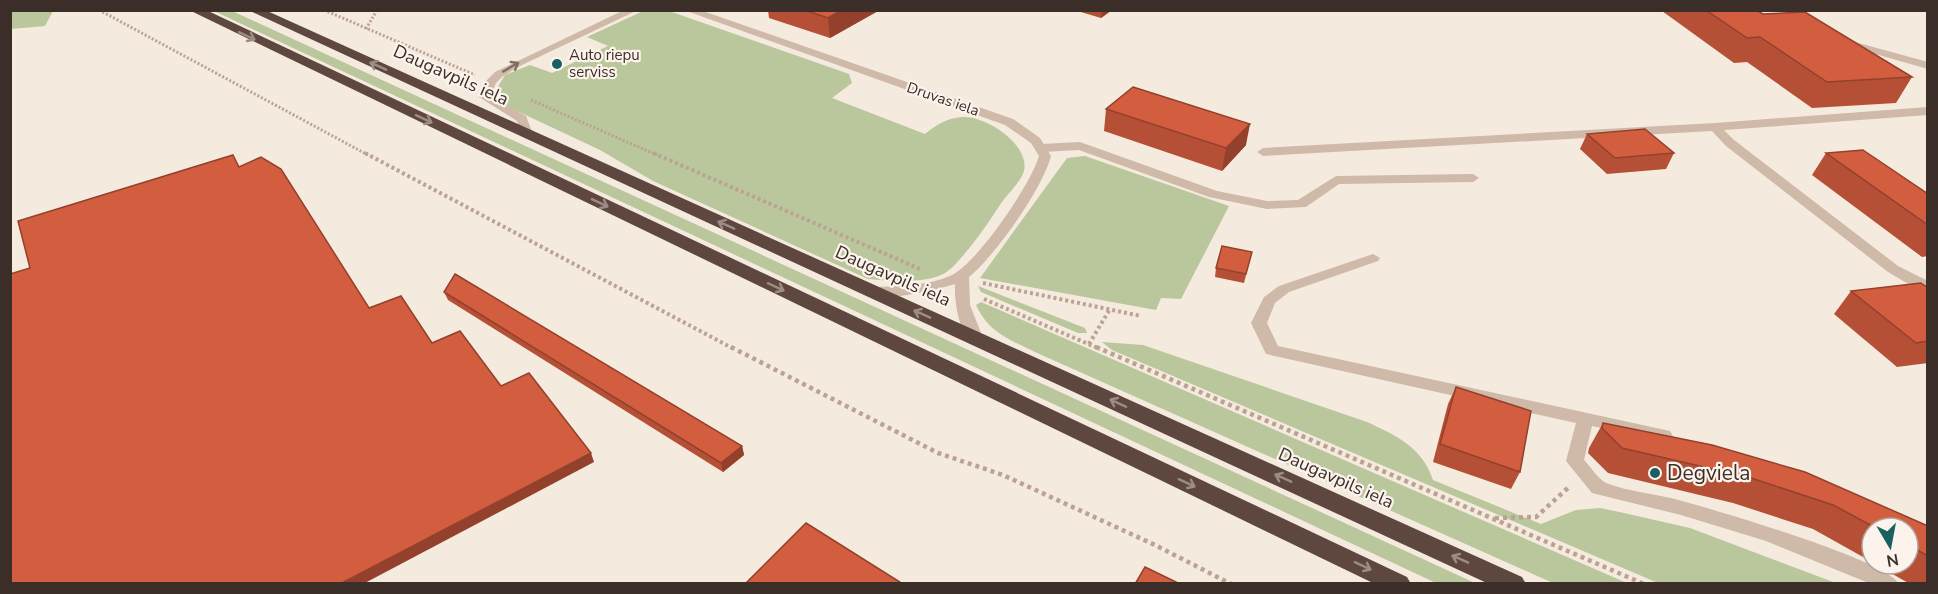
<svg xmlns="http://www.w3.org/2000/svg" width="1938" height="594" font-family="'Nunito Sans',sans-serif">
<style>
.green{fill:#bac69c}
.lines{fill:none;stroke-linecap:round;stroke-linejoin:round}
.path-far2{stroke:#bba292;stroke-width:3;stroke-dasharray:2 2;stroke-linecap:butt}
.path-far1{stroke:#bba292;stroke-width:4;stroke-dasharray:3 3;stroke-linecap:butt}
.path{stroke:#bba292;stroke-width:4.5;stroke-dasharray:4 4;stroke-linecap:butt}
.lane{fill:#cfb9a8;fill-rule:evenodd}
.street{fill:#cfb9a8;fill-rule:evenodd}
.highway{fill:#5d473f;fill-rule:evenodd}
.wall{fill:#b55036}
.shaded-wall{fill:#93412c}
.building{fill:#d25d3f;stroke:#93412c;stroke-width:1.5}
.oneway{stroke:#9d8c84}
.oneway2{stroke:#7e6d62}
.poi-dot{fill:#196062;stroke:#fcf4ec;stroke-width:2}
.labels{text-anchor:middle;stroke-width:4.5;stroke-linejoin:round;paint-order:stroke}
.far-poi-label{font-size:15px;fill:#3b2e29;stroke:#fcf4ec;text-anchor:start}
.far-street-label{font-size:15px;fill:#3b2e29;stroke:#fcf4ec}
.street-label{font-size:18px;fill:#3b2e29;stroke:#fcf4ec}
.near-poi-label{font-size:21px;fill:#3b2e29;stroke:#fcf4ec;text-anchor:start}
</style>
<rect width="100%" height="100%" fill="#f5eade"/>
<g class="green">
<path d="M11,10h42v1l-8,15 -34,3z"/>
<path d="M214,11h18l1243,572h-39z"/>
<path d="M643,11h26l180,63 3,9 -20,15 93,36c11,-9 22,-16 37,-17 23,-2 68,27 62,54 -3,11 -18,24 -24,34 -11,17 -39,58 -55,68 -18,11 -56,8 -77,6l-215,-98 -53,-31 -100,-47 -6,-10 11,-18 25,-10 22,8 56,-27 -21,-9z"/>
<path d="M1085,156l144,50 -48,93 -20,-1 -5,12 -176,-32 87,-120z"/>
<path d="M978,286l107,42 2,5h-9l-97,-41z"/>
<path d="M981,302l646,281h-74l-518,-231c-26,-13 -46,-19 -59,-47z"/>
<path d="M1102,342l41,3 224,77c30,14 55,25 66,58l108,44 35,-14 24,-2 24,5 66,15 146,55h-178l-546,-233z"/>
</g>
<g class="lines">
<g class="path-far2">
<path d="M99,10l269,145"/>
<path d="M324,10l151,65"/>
<path d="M366,29l11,-19"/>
<path d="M531,100l126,55"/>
</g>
<g class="path-far1">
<path d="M365,153l369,196"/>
<path d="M653,153l267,116"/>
<path d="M983,283l158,33"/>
<path d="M984,299l116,50"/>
<path d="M1089,344l21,-35"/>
</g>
<g class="path">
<path d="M731,347l207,106 65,22 152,70 76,39"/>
<path d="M1096,347l548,237"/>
<path d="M1495,518l41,-1 33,-30"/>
</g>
<g class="lane">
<path d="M624,10h14l-116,55 -19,11 -7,7 -5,13 35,20 7,18 -2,3h-8l-6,-16 -38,-24 6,-15 10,-10z"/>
<path d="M1844,39l84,23v7l-88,-25v-4z"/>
<path d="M1928,107v8l-204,15 10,10 164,126 30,15v10l-18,-6 -22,-13 -162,-126 -14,-15 -449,25 -6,-4 6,-4 452,-25z"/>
<path d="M1080,142l137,49 50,10 31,-1 38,-24 137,-2 6,4 -6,4 -134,2 -33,23 -39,2 -58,-12 -130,-47 -37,2 -6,-4 6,-4z"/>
<path d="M1373,254l7,4 -2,3 -89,31 -14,11 -8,20 11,23 392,85 3,5 -3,5 -6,1 -72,-16 -8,34c6,6 14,19 22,23 23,9 52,11 76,18 33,9 205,59 217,83h-28l-105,-43 -85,-26 -89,-22 -26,-32 10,-38 -310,-69 -15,-31 13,-26 15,-11z"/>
</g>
<path class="street" d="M684,10h16l313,109 27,19 11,18c-8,32 -56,100 -82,121l1,28 13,33 -2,4 -6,1c-16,-4 -21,-44 -20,-59 -16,5 -78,21 -88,8l7,-5c26,-1 54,-1 78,-12 26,-13 79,-91 87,-119l-8,-13 -26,-18z"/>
<g class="highway">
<path d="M189,10h17l1201,567 4,7h-36z"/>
<path d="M248,10h17l1257,567 4,7h-37z"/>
</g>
</g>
<g class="wall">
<path d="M768,10h110v1l-48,27 -61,-20z"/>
<path d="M1074,10h38l-11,8z"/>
<path d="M1662,10h94l7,4 149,63 -16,26 -84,5 -65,-46 -13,1 -72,-52z"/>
<path d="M1106,109l140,36 -24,26 -118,-40z"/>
<path d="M1587,134l87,19 -8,16 -59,5 -27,-25z"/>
<path d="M1826,153l102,41v62l-6,1 -110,-82z"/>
<path d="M1252,252l-8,31 -29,-6 1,-9z"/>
<path d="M1928,288v75l-31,4 -63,-53 17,-23z"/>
<path d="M444,292l298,154 2,9 -21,17 -275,-172z"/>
<path d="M1456,387l64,85 -9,17 -78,-27 15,-58z"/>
<path d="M1603,423l325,103v58h-18l-35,-20h33v-36h-36v34l-59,-33 -80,-26 -125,-30 -20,-20 1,-5z"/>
</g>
<g class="shaded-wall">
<path d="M842,10h36v1l-48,27 -2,-20z"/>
<path d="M1102,10h10l-11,8z"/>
<path d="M1250,124l-4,21 -24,26 4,-23z"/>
<path d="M742,446l2,9 -21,17 -2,-9z"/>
<path d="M591,453l3,9 -231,122h-23z"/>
</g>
<g class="building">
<path d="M804,10h38l-14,8z"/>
<path d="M1706,10h50l7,4 42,-2 107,65 -85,5 -67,-45 -13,1z"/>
<path d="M1133,87l117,37 -24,24 -120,-39z"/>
<path d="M1645,129l29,24 -59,5 -28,-24z"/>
<path d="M1863,150l65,44v31l-102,-72z"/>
<path d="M233,155l6,12 22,-10 20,12 88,139 32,-12 31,47 28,-12 41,55 28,-13 62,80 -251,131h-330v-310l20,-6 -12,-47z"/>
<path d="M1222,246l30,6 -6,22 -30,-6z"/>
<path d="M455,274l287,172 -21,17 -277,-171z"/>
<path d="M1921,283l7,5v53l-12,2 -65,-52z"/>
<path d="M1456,387l75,24 -11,61 -80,-28z"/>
<path d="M1603,423l109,22 93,27 123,54v30l-20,-11v-17h-32l-43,-23 -82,-27 -129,-30 -20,-20z"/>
<path d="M806,523l97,61 -157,-1z"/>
<path d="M1145,567l35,17h-45z"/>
</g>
<defs><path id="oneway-shaft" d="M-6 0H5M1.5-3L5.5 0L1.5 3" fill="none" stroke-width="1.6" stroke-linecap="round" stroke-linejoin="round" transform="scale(1.5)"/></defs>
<g class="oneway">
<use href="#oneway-shaft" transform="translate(247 36) rotate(25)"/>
<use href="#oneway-shaft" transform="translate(378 66) rotate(-156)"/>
<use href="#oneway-shaft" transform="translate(424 119) rotate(25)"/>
<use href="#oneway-shaft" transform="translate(600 203) rotate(25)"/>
<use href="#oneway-shaft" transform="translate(726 225) rotate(-156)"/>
<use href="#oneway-shaft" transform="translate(776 287) rotate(25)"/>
<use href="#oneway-shaft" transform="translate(922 314) rotate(-156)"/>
<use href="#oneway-shaft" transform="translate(1118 403) rotate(-155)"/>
<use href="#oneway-shaft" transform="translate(1283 478) rotate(-156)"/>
<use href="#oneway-shaft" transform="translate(1187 483) rotate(25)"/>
<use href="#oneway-shaft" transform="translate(1460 559) rotate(-156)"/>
<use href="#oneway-shaft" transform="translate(1363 566) rotate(25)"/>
</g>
<use class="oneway2" href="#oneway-shaft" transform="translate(511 67) rotate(-30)"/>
<g class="poi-dot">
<circle cx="557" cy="64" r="6"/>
<circle cx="1655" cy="473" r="6"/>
</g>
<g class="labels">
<g class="far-poi-label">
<text x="569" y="60">Auto riepu<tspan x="569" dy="17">serviss</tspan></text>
</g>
<g class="far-street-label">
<text transform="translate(943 99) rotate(19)" y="5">Druvas iela</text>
</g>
<g class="street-label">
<text transform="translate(451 75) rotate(24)" y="6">Daugavpils iela</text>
<text transform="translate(893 276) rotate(24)" y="6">Daugavpils iela</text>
<text transform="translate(1336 478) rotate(24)" y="6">Daugavpils iela</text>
</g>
<g class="near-poi-label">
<text x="1667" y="480">Degviela</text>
</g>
</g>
<rect width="1938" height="594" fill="none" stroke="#3b2e29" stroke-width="24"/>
<g transform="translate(1890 546) rotate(170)"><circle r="28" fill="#fcf4ec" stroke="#afa59e" stroke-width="1.5"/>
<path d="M0-4.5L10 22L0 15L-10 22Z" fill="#196062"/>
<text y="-9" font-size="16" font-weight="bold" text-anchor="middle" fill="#3b2e29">N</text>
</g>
</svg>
